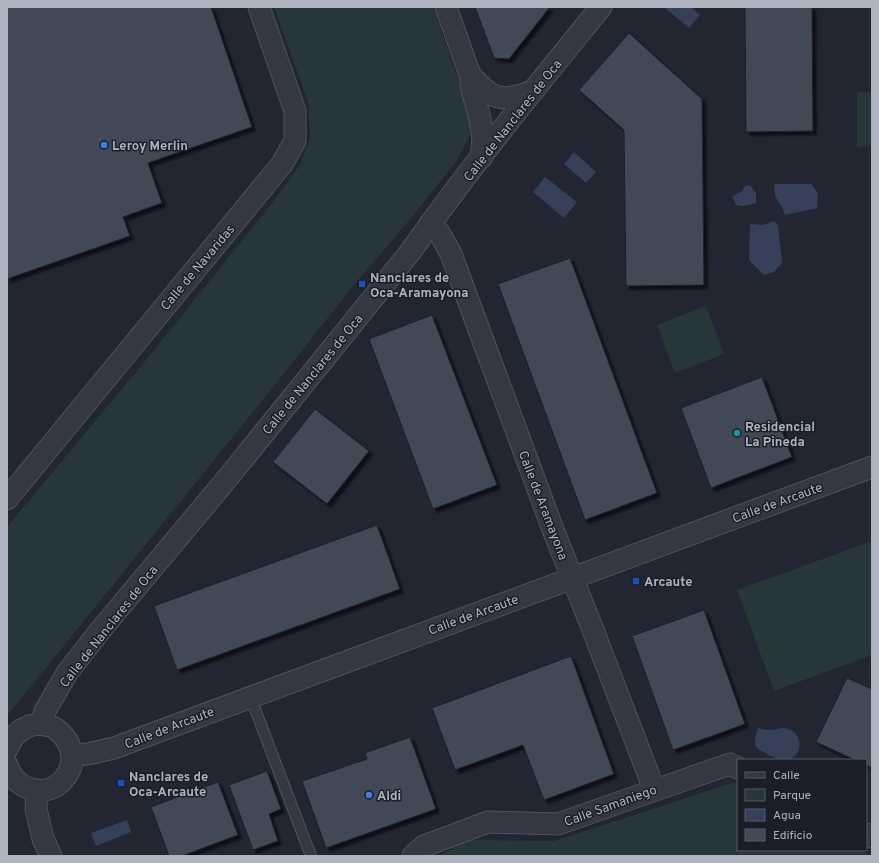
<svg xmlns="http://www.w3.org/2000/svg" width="879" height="863" font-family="Overpass,sans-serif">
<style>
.green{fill:#273638}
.water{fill:#364058}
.building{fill:#424957;stroke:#1b202a;filter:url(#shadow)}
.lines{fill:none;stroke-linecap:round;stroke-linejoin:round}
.lane-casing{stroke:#4e535e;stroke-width:12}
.street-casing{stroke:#4e535e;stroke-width:23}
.lane{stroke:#343843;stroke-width:10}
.street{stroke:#343843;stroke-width:21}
.shop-dot{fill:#3f7fe0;stroke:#1a1e28;stroke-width:1.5}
.transit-dot{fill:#1a4fb4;stroke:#1a1e28;stroke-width:1.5}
.culture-dot{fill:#0f9aa8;stroke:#1a1e28;stroke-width:1.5}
.labels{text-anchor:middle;stroke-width:3;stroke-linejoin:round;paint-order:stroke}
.street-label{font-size:13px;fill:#aeb3c0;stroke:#1a1e28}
.poi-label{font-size:13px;font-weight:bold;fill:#aeb3c0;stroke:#1a1e28;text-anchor:start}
</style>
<defs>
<filter id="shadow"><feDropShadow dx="3.5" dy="3.5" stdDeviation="1" flood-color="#0009"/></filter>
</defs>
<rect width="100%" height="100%" fill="#212632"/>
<g class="green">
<path d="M274,7h159l33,96 3,17 1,15 -13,25 -40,51 -72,85 -67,85 -271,335v-189l144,-173 121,-151 28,-38 10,-27 -2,-36z"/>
<path d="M857,92h15v54l-15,1z"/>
<path d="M706,306l18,48 -49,19 -18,-48z"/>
<path d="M872,541v114l-98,36 -37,-101z"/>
<path d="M732,783l6,3v64h122l11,6h-432l28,-16 87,1z"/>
</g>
<g class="water">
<path d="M664,7h27l9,8 -11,13z"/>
<path d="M574,152l22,20 -10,11 -22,-19z"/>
<path d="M545,177l32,25 -13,16 -31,-26z"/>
<path d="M774,184h37l7,9 -1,15 -32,7 -2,-6 -8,-13z"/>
<path d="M750,185l6,8v10l-14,3 -6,-1 -4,-9 9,-4 4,-6z"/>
<path d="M774,221l4,4 4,38 -8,9 -10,3 -15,-15 1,-36 13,1z"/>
<path d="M758,728c4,1 9,2 13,2 6,0 12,-4 18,-1 16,6 13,31 -4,31 -9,0 -19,-7 -26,-10 -7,-6 -3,-14 -1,-22z"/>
<path d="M127,820l4,12 -35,14 -5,-13z"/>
</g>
<g class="building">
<path d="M7,7h204l41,120 -104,36 14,40 -39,14 7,19 -123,43z"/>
<path d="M475,7h75l-41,52 -15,-1z"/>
<path d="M745,7h67l1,124 -67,1z"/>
<path d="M629,33l73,66 2,186 -78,1 -2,-156 -45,-40z"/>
<path d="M570,258l87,235 -72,27 -87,-236z"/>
<path d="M432,315l65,170 -64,24 -64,-170z"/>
<path d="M762,377l30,80 -81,31 -30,-80z"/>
<path d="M315,409l54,42 -42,53 -54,-42z"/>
<path d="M377,525l23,64 -223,81 -23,-64z"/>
<path d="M704,610l41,114 -72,26 -41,-114z"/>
<path d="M571,656l43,118 -70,26 -21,-55 -68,25 -23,-62z"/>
<path d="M847,678l25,11v79l-6,-3v-5h-11l-39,-18z"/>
<path d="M410,737l26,72 -110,39 -24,-67 65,-22 -2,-6z"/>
<path d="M267,771l14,38 -12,5 9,27 -25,9 -24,-65z"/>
<path d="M218,782l20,53 -56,21h-13l-18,-49z"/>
</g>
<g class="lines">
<defs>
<path id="lane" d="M250,696l61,160"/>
<g id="street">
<path d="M446,7l24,68 2,15 7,24 4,24 -2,20"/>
<path d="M470,75c23,25 31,28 63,16"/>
<path d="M430,224l10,10 11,20 101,273 41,103 61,159"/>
<path d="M7,499l275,-335 13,-23v-30l-36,-104"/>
<path d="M41,724l4,-13 22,-38 32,-41 127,-152 185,-229c59,-84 125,-164 190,-244"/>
<path d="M7,749c5,-11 9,-17 20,-22 8,-4 22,-3 29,2 17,13 22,35 7,51 -18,20 -49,9 -56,-15"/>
<path d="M72,755l16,-1 26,-6 758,-281"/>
<path d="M37,790l-1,19 7,30 8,17"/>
<path d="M866,834l6,3"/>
<path d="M413,856l11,-10 64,-24 70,2 172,-60 8,4"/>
</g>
</defs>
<use href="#lane" class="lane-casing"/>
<use href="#street" class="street-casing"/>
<use href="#lane" class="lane"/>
<use href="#street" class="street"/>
</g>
<g class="shop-dot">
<circle cx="104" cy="145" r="4"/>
<circle cx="369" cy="795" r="4"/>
</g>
<g class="transit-dot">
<rect x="358" y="280" width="8" height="8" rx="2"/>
<rect x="632" y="577" width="8" height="8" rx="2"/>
<rect x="117" y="779" width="8" height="8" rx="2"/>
</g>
<circle class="culture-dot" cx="737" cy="433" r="4"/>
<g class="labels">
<g class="street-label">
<text transform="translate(512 120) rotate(-52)" y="5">Calle de Nanclares de Oca</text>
<text transform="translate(197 267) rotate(-50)" y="5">Calle de Navaridas</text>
<text transform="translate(312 374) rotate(-51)" y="5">Calle de Nanclares de Oca</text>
<text transform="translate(777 502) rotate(-20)" y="5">Calle de Arcaute</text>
<text transform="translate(544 505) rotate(69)" y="5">Calle de Aramayona</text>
<text transform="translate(473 614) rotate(-20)" y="5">Calle de Arcaute</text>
<text transform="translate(108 626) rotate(-52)" y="5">Calle de Nanclares de Oca</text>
<text transform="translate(169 727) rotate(-21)" y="5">Calle de Arcaute</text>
<text transform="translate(610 805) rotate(-20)" y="5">Calle Samaniego</text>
</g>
<g class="poi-label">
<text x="112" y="150">Leroy Merlin</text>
<text x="370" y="282">Nanclares de<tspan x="370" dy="15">Oca-Aramayona</tspan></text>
<text x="745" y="431">Residencial<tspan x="745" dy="15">La Pineda</tspan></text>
<text x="644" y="586">Arcaute</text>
<text x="129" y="781">Nanclares de<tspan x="129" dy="15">Oca-Arcaute</tspan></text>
<text x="377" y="800">Aldi</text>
</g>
</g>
<rect width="879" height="863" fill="none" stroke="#aeb3c0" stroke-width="16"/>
<rect x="737" y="759" width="130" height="92" fill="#1a1e28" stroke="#555a65"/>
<rect x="745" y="772" width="20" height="6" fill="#343843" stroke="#555a65"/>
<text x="773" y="779" font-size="12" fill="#aeb3c0">Calle</text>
<rect x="745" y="789" width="20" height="12" fill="#273638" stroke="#555a65"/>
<text x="773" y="799" font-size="12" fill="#aeb3c0">Parque</text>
<rect x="745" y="809" width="20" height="12" fill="#364058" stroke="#555a65"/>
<text x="773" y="819" font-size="12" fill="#aeb3c0">Agua</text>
<rect x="745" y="829" width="20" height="12" fill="#424957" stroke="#555a65"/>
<text x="773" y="839" font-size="12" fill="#aeb3c0">Edificio</text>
</svg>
